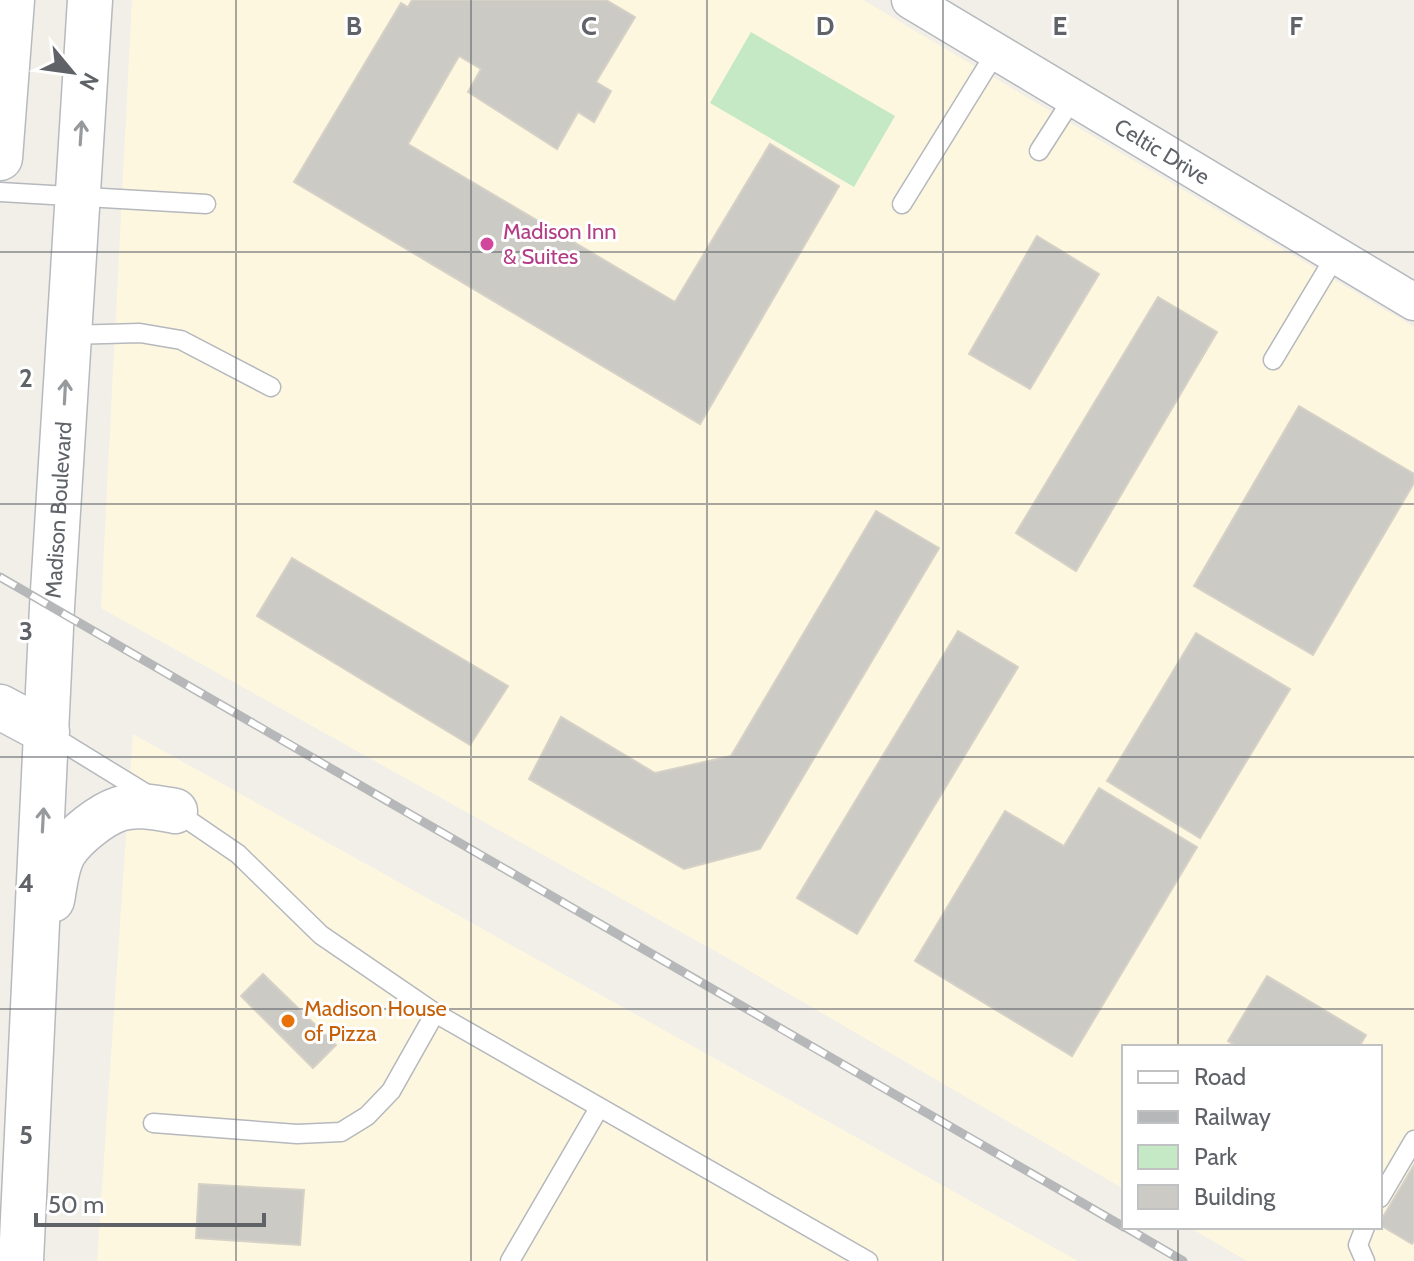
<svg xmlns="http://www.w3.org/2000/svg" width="1414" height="1261" font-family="Cabin,sans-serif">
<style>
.commercial{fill:#fef7e0}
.green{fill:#c5e8c5}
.building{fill:#cccac5;stroke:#d6d1c6;stroke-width:2}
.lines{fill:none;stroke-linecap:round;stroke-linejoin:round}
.lane-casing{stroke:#b5b8bc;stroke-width:21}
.street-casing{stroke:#b5b8bc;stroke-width:39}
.secondary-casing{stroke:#b6babf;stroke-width:47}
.lane{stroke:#fff;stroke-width:18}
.street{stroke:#fff;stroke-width:36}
.secondary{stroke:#fff;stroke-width:44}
.rail-casing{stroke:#b6b7b8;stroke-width:9}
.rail{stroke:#fff;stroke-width:6;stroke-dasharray:18;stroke-linecap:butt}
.oneway{stroke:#979a9d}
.grid{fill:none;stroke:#5f6368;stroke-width:2;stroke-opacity:0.55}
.hotel-dot{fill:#d1479c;stroke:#fff;stroke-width:3}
.food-dot{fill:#e8710a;stroke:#fff;stroke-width:3}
.labels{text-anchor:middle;stroke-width:6;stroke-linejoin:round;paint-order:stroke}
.street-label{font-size:22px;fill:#5f6368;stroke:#fff}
.hotel-label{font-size:22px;fill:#b23c85;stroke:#fff;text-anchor:start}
.food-label{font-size:22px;fill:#c56008;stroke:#fff;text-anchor:start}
.grid-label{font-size:26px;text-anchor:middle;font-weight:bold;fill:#5f6368;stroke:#fff;stroke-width:6;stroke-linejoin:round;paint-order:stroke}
</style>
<rect width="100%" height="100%" fill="#f1efe8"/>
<g class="commercial">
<path d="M132,0h731l551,327v934h-167l-58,-34h191v-180h-256v142l-400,-233 -623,-348z"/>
<path d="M133,734l945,527h-981z"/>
</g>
<path class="green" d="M751,32l144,84 -41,71 -144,-84z"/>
<g class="building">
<path d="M412,0h194l29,17 -39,65 15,9 -17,31 -16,-10 -21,37 -89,-57 13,-23 -22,-13 -51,88 267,158 95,-158 69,42 -139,238 -406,-242 107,-179 7,4z"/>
<path d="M1037,236l62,38 -69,115 -61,-35z"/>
<path d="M1158,297l59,35 -141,239 -60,-38z"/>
<path d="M1299,406l115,68v9l-101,172 -119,-69z"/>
<path d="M876,511l63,37 -179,301 -76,20 -155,-90 32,-62 94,56 76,-17z"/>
<path d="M292,558l216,128 -38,59 -213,-129z"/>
<path d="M958,631l60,36 -161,267 -60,-36z"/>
<path d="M1196,633l94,56 -90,149 -93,-57z"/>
<path d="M1099,788l98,59 -125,209 -157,-95 90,-150 59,35z"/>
<path d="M263,974l73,71 -23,23 -72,-72z"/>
<path d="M1267,976l99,59 -7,12h-120l-11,-6z"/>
<path d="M1414,1165v76l-2,3 -32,-19v-3z"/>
<path d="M199,1184l105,6 -4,55 -104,-7z"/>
</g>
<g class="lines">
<defs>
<g id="lane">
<path d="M1039,151l34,-53"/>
<path d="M0,192l206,12"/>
<path d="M902,204l94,-152"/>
<path d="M69,335l71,-2 41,7 90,47"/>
<path d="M1273,360l63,-105"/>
<path d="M49,734l101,62"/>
<path d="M175,811l63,43 83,81 114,78 433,248"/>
<path d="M153,1123l144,11 44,-2 26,-16 24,-25 44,-78"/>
<path d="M1380,1198l34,-58"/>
<path d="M1365,1227l-7,18 7,16"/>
<path d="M510,1261l89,-153"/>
</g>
<g id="street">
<path id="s1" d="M910,0l504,302"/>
</g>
<g id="secondary">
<path d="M0,158l12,-158"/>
<path d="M0,707l47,25"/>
<path d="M52,900c3,-15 4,-35 13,-49 11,-16 36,-36 54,-42 18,-6 39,-1 56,2"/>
<path id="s2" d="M21,1261l31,-654 38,-607"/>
</g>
</defs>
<use href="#lane" class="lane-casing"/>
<use href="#street" class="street-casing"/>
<use href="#secondary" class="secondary-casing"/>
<use href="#lane" class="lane"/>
<use href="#street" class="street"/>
<use href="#secondary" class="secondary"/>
<defs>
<g id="rail">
<path d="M0,577l1124,650"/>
<path d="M1125,1227l58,34"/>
</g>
</defs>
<use href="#rail" class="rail-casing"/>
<use href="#rail" class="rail"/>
</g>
<defs><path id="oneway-shaft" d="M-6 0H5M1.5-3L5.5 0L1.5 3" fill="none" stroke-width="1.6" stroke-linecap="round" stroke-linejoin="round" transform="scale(2)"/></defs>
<g class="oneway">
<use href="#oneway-shaft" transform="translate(81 133) rotate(-86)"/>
<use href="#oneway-shaft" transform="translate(65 392) rotate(-87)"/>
<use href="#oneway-shaft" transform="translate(43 820) rotate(-87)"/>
</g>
<path class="grid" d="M236,0v1261M471,0v1261M707,0v1261M943,0v1261M1178,0v1047M0,252h1414M0,504h1414M0,757h1414M0,1009h1414M1178,1227v34"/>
<circle class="hotel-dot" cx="487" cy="244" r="8"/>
<circle class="food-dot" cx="288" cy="1021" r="8"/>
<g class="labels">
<g class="street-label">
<text dy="8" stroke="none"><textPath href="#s1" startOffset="294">Celtic Drive</textPath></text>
<text dy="8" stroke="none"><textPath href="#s2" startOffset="752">Madison Boulevard</textPath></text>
</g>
<g class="hotel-label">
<text x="503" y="239">Madison Inn<tspan x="503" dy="25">&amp; Suites</tspan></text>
</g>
<g class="food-label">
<text x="304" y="1016">Madison House<tspan x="304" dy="25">of Pizza</tspan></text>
</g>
</g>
<g class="grid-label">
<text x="354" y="35">B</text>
<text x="589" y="35">C</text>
<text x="825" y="35">D</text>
<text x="1060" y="35">E</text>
<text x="1296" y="35">F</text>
<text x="26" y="387">2</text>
<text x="26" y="640">3</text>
<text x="26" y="892">4</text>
<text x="26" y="1144">5</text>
</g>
<rect x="1122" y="1045" width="260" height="184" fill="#ffffff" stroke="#bfc1c3" stroke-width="2"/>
<rect x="1138" y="1071" width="40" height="12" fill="#ffffff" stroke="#bfc1c3" stroke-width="2"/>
<text x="1194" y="1085" font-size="24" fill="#5f6368">Road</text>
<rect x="1138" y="1111" width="40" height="12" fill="#b6b7b8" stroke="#bfc1c3" stroke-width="2"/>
<text x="1194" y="1125" font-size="24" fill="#5f6368">Railway</text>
<rect x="1138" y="1145" width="40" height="24" fill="#c5e8c5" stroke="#bfc1c3" stroke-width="2"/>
<text x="1194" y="1165" font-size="24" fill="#5f6368">Park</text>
<rect x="1138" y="1185" width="40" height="24" fill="#cccac5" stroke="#bfc1c3" stroke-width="2"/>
<text x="1194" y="1205" font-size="24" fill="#5f6368">Building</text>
<g transform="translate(72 72) rotate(119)" stroke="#ffffff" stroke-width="6" paint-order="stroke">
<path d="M0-6L14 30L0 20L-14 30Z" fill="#5f6368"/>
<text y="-12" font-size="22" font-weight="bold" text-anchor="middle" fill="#5f6368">N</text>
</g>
<path d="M36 1213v12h228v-12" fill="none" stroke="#5f6368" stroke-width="4"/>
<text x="48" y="1213" font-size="24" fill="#5f6368" stroke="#ffffff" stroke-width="6" paint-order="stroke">50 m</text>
</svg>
